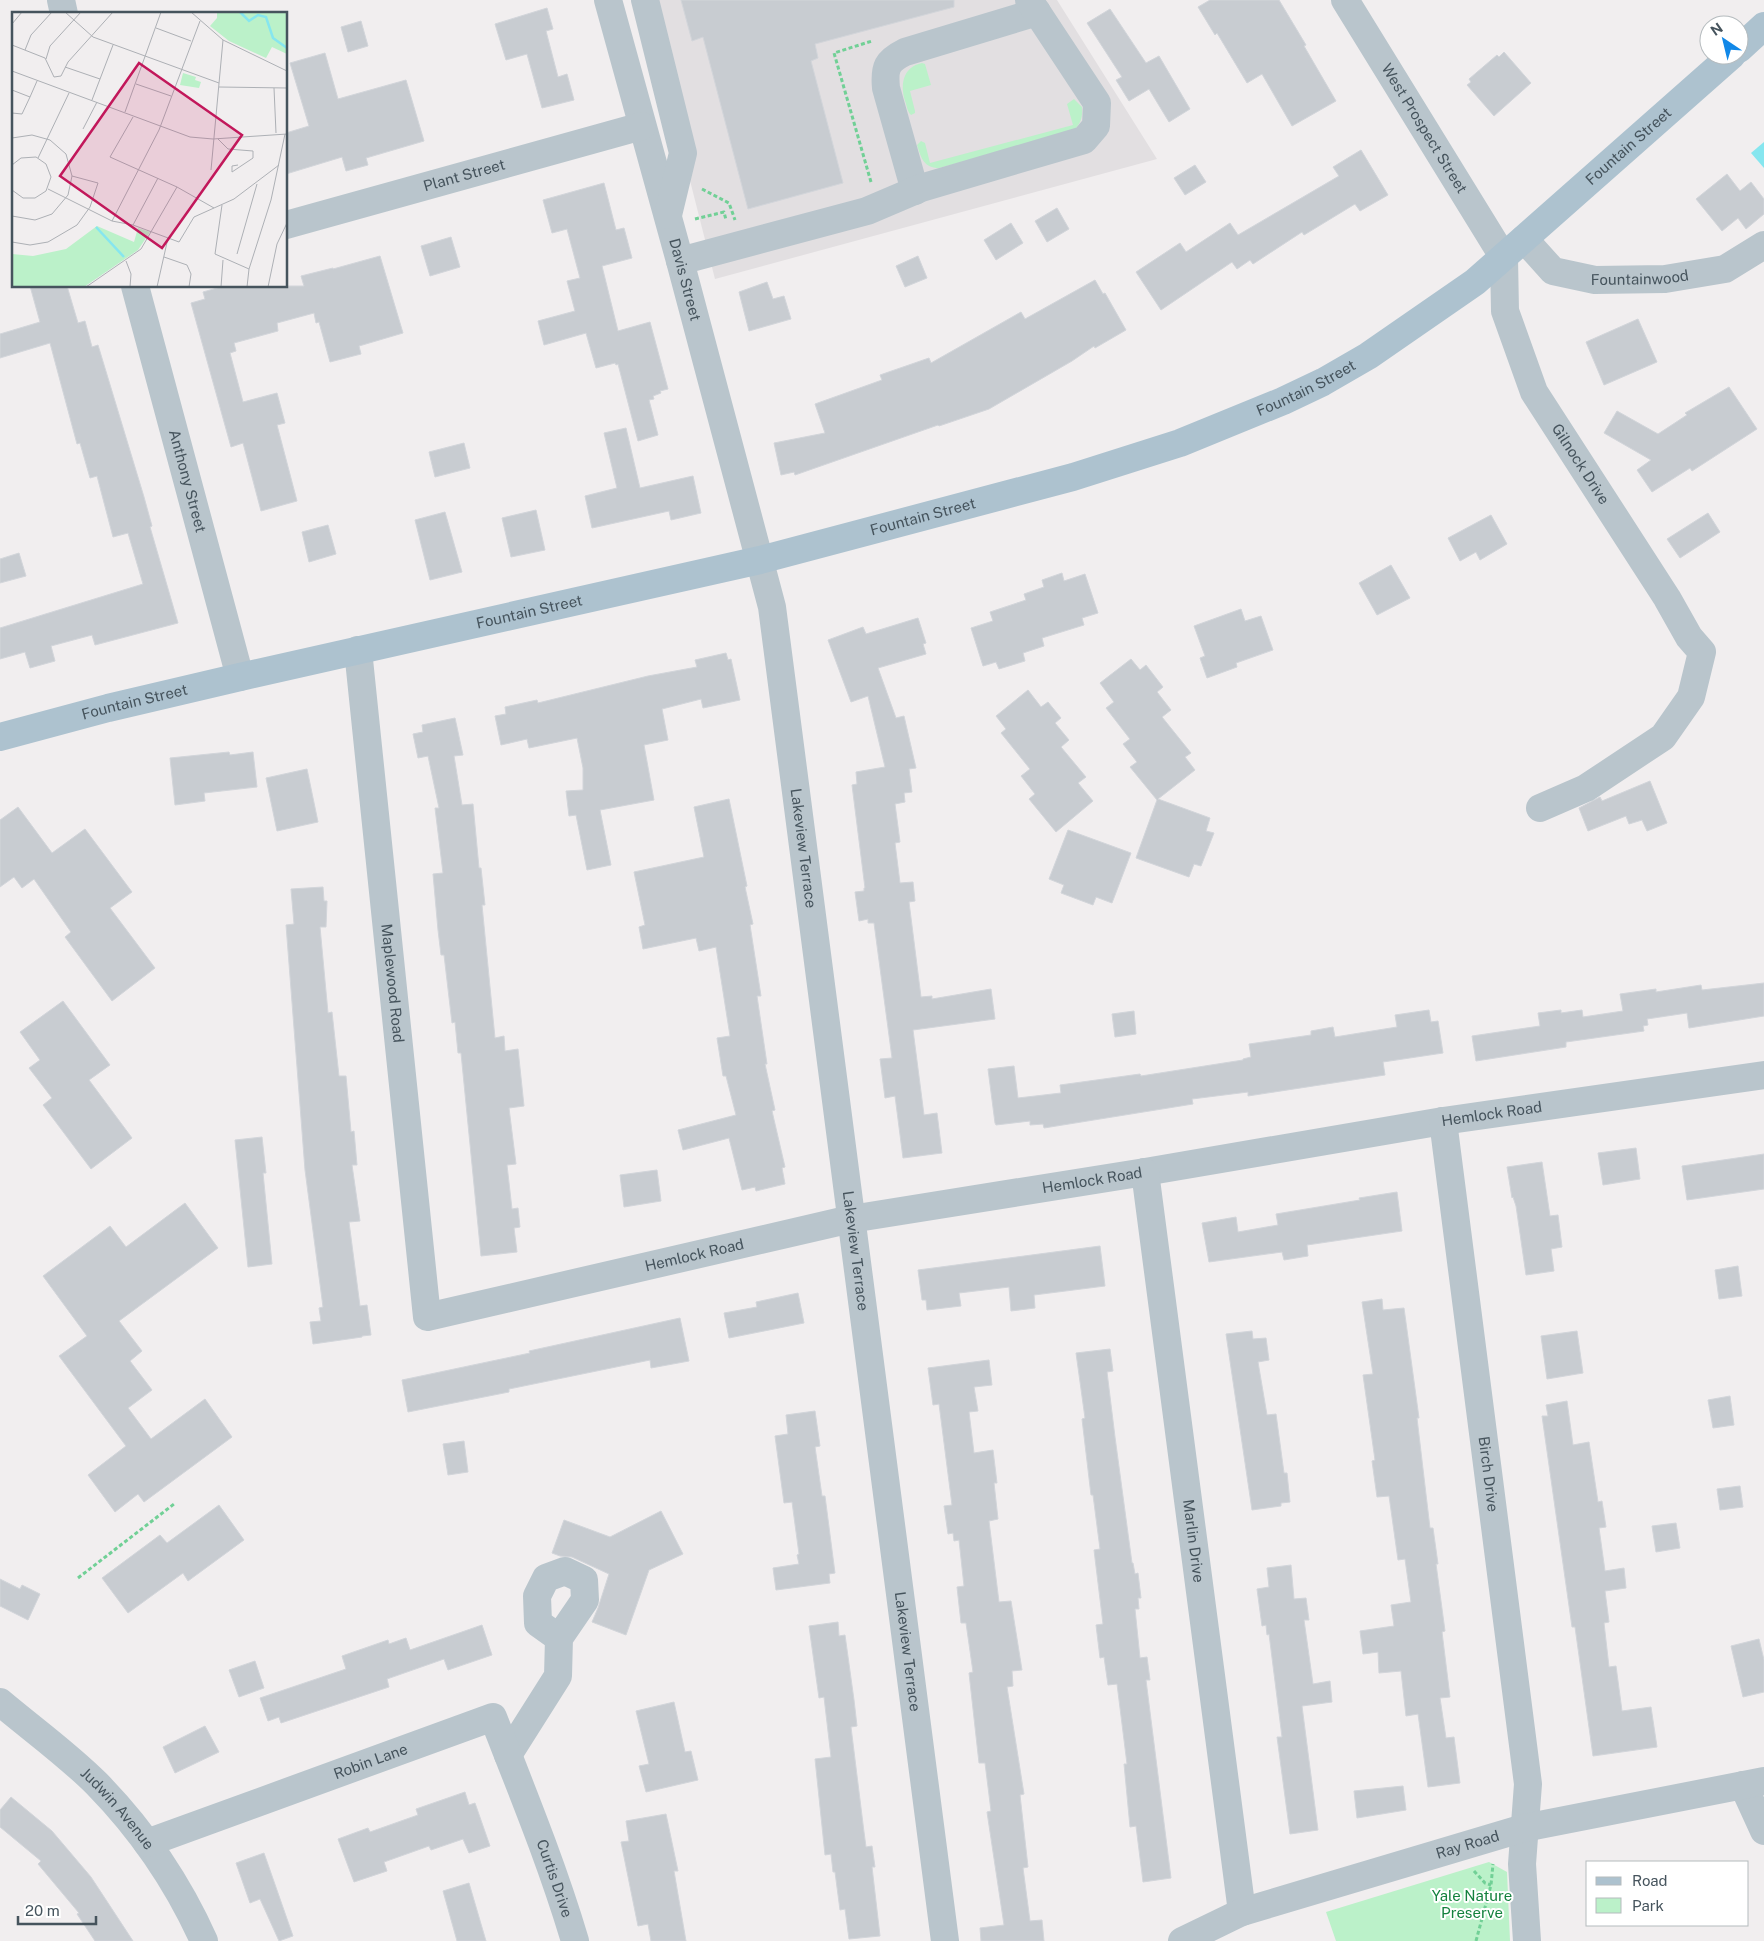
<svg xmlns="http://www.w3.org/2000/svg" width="1764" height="1941" font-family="'Public Sans',sans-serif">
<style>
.education{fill:#e2dfe1}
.green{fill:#bbf1c9}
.water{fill:#86e6ef}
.building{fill:#c8ccd1;stroke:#d2d5da}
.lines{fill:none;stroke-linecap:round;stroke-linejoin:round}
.path{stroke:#71d096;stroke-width:3;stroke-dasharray:4 2.5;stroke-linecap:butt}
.minor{stroke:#b9c5cc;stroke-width:28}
.major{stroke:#adc2cf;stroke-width:28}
.labels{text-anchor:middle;stroke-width:4;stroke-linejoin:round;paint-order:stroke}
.street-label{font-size:15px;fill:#46545d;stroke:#fff}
.park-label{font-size:15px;fill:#13813d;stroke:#fff}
.inset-river{fill:none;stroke:#86e6ef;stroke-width:2.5}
.inset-road{fill:none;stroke:#adb0b5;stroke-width:1}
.view{fill:#c2185b;fill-opacity:0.15;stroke:#c2185b;stroke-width:2.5}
.inset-edge{fill:none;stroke:#46545d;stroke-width:2.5}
</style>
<rect width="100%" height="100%" fill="#f1eeef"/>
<path class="education" d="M640,0h417l100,159 -442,120 -32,-126z"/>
<g class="green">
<path d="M922,63l3,1 6,21 -21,6 5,20v2l-4,2c-4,-4 -4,-9 -6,-14 -5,-17 -2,-34 17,-38z"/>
<path d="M1074,99l8,8c1,12 -2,19 -12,26l-131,35c-15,0 -18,-10 -22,-23l4,-4 4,2 5,20 143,-38 -6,-21z"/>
<path d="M1489,1862l18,10 3,69h-174l-10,-29z"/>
</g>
<path class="water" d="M1764,142v26l-13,-15z"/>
<g class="building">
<path d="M681,0h273v7l-139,37 3,14 -7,3 32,122 -95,26 -45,-172 -11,4z"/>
<path d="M1210,0h69l27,45 -2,1 32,55 -44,25 -30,-52 -15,9 -30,-50 -2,2 -17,-28z"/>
<path d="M547,8l6,21 -7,2 12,46 9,-3 7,26 -32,8 -15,-54 -21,6 -11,-36z"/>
<path d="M1110,9l36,54 13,-7 31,53 -21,13 -20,-33 -20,12 -13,-21 6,-3 -35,-54z"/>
<path d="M361,21l7,25 -20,6 -7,-25z"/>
<path d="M1504,52l27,31 -37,33 -27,-31 4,-3 -2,-3 28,-24 2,2z"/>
<path d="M325,53l13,46 68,-19 18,61 -58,17 2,7 -22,6 -4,-14 -56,17v-41l23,-7 -19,-63z"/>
<path d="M1361,150l27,45 -28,16 -5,-7 -51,31 -2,-3 -49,32 -3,-4 -13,9 -5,-7 -71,48 -25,-38 44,-29 6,9 44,-29 8,12 101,-59 -6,-9z"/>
<path d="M1195,165l11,17 -21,13 -11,-17z"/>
<path d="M1727,174l13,17 11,-9 13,17v15l-18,15 -8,-11 -16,13 -26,-32z"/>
<path d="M604,183l12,47 8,-2 8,30 -30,8 16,65 32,-9 18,67 -8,2 1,2 -8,3 1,3 -5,1 9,35 -20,6 -20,-77 -2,1 -1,-2 -19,5 -10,-35 -42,12 -6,-24 37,-10 -8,-30 13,-3 -13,-49 -15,4 -9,-33z"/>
<path d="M1057,208l12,21 -22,13 -12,-21z"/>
<path d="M1011,223l12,20 -27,17 -12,-20z"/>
<path d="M451,237l9,30 -30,9 -9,-30z"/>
<path d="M380,256l23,77 -44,13 2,8 -31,8 -11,-40 -3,1 -2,-10 -37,10 1,8 -44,12 2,8 -6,2 13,49 34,-9 8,30 -8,2 20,76 -36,10 -18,-68 -12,4 -40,-144 14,-4 -2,-7 21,-6h80l-3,-10 32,-8v1z"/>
<path d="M918,256l9,22 -22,9 -9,-21z"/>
<path d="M1095,280l8,14 2,-1 21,37 -31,18 -1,-2 -22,15 -83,48 -50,17 -1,-1 -143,50 -1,-3 -13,3 -7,-32 51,-10 -10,-29 67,-24 -2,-5 49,-17 2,5 90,-51 4,7z"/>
<path d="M767,282l6,17 11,-3 7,23 -42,12 -10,-39z"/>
<path d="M30,286h37l11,37 7,-2 7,26 6,-2 46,152 8,29 -2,1 28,96 -83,22 -3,-10 -41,11 4,15 -25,7 -5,-16 -25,7v-31l143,-44 -15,-51 -15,4 -16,-61 -7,2 -10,-35 -3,1 -27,-101 -50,15v-24l40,-12z"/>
<path d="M1638,319l19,43 -53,23 -18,-43z"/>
<path d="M1729,387l28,42 -65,42 -2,-3 -38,24 -15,-22 14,-10 -47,-27 13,-22 41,23 29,-19 -2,-2z"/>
<path d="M626,428l14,60 53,-12 8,37 -30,7 -2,-9 -77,17 -7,-32 32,-8 -13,-55z"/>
<path d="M464,443l6,25 -35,9 -6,-25z"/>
<path d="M536,510l9,40 -34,7 -9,-39z"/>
<path d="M445,512l17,60 -32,8 -15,-60z"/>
<path d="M1708,513l12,19 -40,26 -13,-19z"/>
<path d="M1491,515l16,29 -27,16 -4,-8 -16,9 -12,-23z"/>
<path d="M328,525l8,29 -27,8 -7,-30z"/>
<path d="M19,553l7,23 -26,7v-24z"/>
<path d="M1391,565l19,33 -33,17 -18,-32z"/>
<path d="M1062,573l2,8 21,-7 13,39 -16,5 2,7 -42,13 2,8 -21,7 2,8 -26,8 -3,-7 -13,4 -12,-38 22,-7 -3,-9 36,-12 -2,-6 20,-7 -2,-7z"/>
<path d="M1241,609l4,12 16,-5 12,34 -37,13 1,4 -30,11 -7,-20 5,-2 -11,-30z"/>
<path d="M918,618l8,25 -3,1 3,10 -48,14 18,50 8,-2 12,52 -7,1 3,23 -8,1 1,9 -10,2 5,38 -5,1 5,40 13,-1 2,19 -6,1 12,95 11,-1v3l59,-10 4,30 -82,11 11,85 13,-2 5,40 -39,5 -8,-62 -10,2 -5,-39 12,-1 -18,-135h-6v-4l-9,2 -4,-29 9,-1v-3h1l-13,-103 5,-1 -1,-12 29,-5 -17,-71 -17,6 -23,-62 35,-13 3,7z"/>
<path d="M726,653l2,7 3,-1 9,41 -37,8 -2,-9 -39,10 6,31 -24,5 10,55 -54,10 11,55 -24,5 -11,-55 -7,1 -3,-25 17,-1v-22l-6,-30 -48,10 -2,-9 -26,6 -6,-29 11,-2 -1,-7 32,-7 1,3 110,-27 49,-9 -2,-7z"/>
<path d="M1131,659l9,11 6,-5 17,22 -6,5 14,18 -9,7 29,36 -6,4 10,13 -37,29 52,19 -4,13 8,2 -13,33 -7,-2 -5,13 -53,-19 21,-58 -27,-33 7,-5 -14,-18 7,-5 -24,-31 8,-6 -14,-19z"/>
<path d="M1028,690l13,17 7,-5 13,16 -6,5 14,17 -8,7 25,30 -8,6 15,18 -37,31 -27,-33 6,-5 -14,-18 9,-7 -29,-36 5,-4 -10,-13z"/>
<path d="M455,718l8,37 -9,1 8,49 11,-1 6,64h2l4,37h-3l13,133 9,-2 1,15 13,-2 6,57 -15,2 7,56 -9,1 5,44 6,-1 2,19 -6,1 3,24 -36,4 -20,-203h-3l-3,-31 -3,1 -8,-68h-3l-3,-25 -5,-56 10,-1 -8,-65h4l-11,-52 -10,2 -5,-24 10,-2 -1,-7z"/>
<path d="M229,752l1,3 23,-3 4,35 -53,6 1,8 -30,4 -5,-47z"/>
<path d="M307,769l11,53 -41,9 -11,-53z"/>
<path d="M1650,781l17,42 -20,8 -5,-11 -13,4 -3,-8 -38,15 -9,-23 21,-11 2,4z"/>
<path d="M729,799l18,87 -2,1 8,37 -3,1 11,71h-4l10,68h-2l10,46 -3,1 13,56 -3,1 3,16 -29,7 -1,-4 -13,3 -13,-52 -46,12 -5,-20 58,-15 -10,-39h-3l-6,-38 13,-2 -14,-89 -17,4 -3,-13 -53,11 -4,-22 6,-2 -11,-53 70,-15 -10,-50z"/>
<path d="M18,807l34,46 33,-24 47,63 -22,16 45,60 -43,33 -47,-64 6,-5 -37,-53 -12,9 -8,-11 -14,10v-67z"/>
<path d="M1068,830l63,23 -19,50 -16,-6 -3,8 -32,-12 3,-8 -15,-6z"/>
<path d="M323,887l1,14h3l-1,26h-6l8,86 4,-1 7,64h7l5,56 3,-1 3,34h-5l8,56 -11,1 11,84 7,-1 4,30 -9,1v1l-49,7 -3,-22 11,-1 -2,-13 4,-1 -18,-137 -19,-245 8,-1 -3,-35z"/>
<path d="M1764,983v33l-75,12 -2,-15 -40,6 1,6 -5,1 1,5 -78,11v5l-90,14 -4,-25 68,-10 -2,-13 23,-3v3l21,-3 1,7 40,-6 -3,-17 36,-5v3l45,-7 1,5z"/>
<path d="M63,1001l47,64 -21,15 43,58 -41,31 -48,-64 9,-7 -23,-30 11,-8 -20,-28z"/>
<path d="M1429,1010l2,12 7,-1 5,32 -60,9 2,13 -137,21v-4l-56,7 1,5 -149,24 -1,-4 -13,1v-4l-34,4 -1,-2 -7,-54 26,-3 4,32 43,-5 -1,-8 80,-11 1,2 102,-16v-1l8,-2 -2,-13 62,-9v-4l22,-4 2,10 62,-10 -2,-12z"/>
<path d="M1134,1011l2,23 -21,3 -3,-23z"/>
<path d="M262,1137l4,36h-3l9,91 -24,3 -13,-127z"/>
<path d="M1636,1148l4,31 -37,6 -5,-32z"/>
<path d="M1764,1154v35l-77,11 -5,-34z"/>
<path d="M1542,1162l8,54 8,-1 4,32 -11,2 3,22 -28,4 -10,-69 -3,-9 -1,1 -5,-31z"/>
<path d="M657,1170l4,31 -37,6 -4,-32z"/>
<path d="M1397,1192l5,39 -95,14 1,11 -24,4 -2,-8 -73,10 -7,-39 34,-6 2,15 40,-7 -2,-11 84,-14 -1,-2z"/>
<path d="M185,1203l33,45 -99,73 23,30 -12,10 22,29 -24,18 23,31 54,-40 27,38 -88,65 -6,-8 -23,18 -27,-37 38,-29 -67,-90 28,-20 -44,-60 67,-50 16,21z"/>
<path d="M1100,1246l5,40 -71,9 1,13 -24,3 -2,-24 -50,6 2,13 -34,4 -1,-10h-4l-4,-30z"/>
<path d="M1738,1266l4,30 -23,3 -4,-29z"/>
<path d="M798,1293l6,30 -75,15 -5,-25 33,-6 -1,-5z"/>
<path d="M1382,1299l1,11 21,-2 15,110h-2l13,110h3l5,36h-2l9,67 -3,1 8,65 -10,1 6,40 8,-1 6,46 -32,4 -10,-73 -12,2 -5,-45 -22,2 -1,-21 -15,2 -3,-23 34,-5 -3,-21 20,-3 -6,-43 -7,1 -9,-64 -12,1 -5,-36 3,-1 -12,-85 10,-1 -11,-72z"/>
<path d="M680,1318l9,43 -38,7 -1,-8 -141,29v3l-101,20 -6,-32 128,-27 -1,-2z"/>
<path d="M1252,1331l1,8 13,-1 3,22 -11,2 9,53 9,-1 8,59h3l3,29 -9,1v3l-29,4 -26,-176z"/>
<path d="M1577,1331l6,42 -36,6 -6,-43z"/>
<path d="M1110,1349l3,22 -6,1 8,65 17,126h1l2,11 3,-1 3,25h-3l1,11h-4l5,49 7,-1 3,23h-4l25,198 -28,4 -7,-56 -6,1 -6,-63h3l-10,-80 -9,1 -4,-28 -4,1 -4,-33 7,-1 -9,-74 6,-1 -7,-54h-2l-9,-76 3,-1 -9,-65z"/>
<path d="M989,1360l3,25 -18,2 4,24 -9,1 5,41 19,-3 4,33h-3l4,36 -9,2 10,81 12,-1 11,69 -10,1 1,15 -6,1 17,107 -4,1 8,72 -5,1 7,53 12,-1 2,21h-63l-1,-13 24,-3 -17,-113 4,-1 -6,-48h-6l-10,-90 4,-1 -7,-49h-5l-4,-36 7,-1 -5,-46 -5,1 -1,-8 -5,1 -4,-28 8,-1 -13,-101 -6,1 -5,-37z"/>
<path d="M1730,1396l4,29 -21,3 -5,-28z"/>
<path d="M1567,1401l6,44 16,-3 9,60 4,-1 4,26 -7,1 6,43 19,-3 2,20 -21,3 4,31 -5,1 5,44 7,-1 6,45 29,-4 6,40 -64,9 -18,-129h-3l-30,-211h6l-2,-11z"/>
<path d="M815,1411l5,35 -5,1 7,49h3l10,77 -6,1 1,9 -54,7 -3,-22 26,-4 -2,-9 2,-1 -7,-52 -8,1 -9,-67 13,-2 -2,-19z"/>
<path d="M464,1441l4,31 -20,3 -5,-31z"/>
<path d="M1740,1486l3,21 -23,3 -3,-21z"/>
<path d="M219,1505l25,35 -56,41 -5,-8 -55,40 -26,-35 58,-43 7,8z"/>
<path d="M661,1511l22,43 -34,16 -23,65 -34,-13 6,-14 11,-34 -37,-17 -12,-1 -8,-3 12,-33 46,17z"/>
<path d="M1676,1523l4,25 -24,4 -4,-26z"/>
<path d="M1291,1565l3,34 12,-1 3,22h-5l9,64 17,-3 2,21 -30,4 16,124 -28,4 -13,-97h5l-13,-103 -2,1 -1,-10 -4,1 -5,-37 12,-2 -2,-19z"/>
<path d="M0,1579l20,10 2,-4 18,9 -12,26 -28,-14z"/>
<path d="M838,1622l1,14 6,-1 9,65 3,26 -6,1 13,105 2,15 6,-1 3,21h-3l8,69 -31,3 -4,-30 -5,1 -5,-38h-2l-2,-18 -6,1 -10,-96 16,-2 -7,-60 -5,1 -10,-72z"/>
<path d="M482,1625l10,30 -44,15 -4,-11 -57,20 2,8 -108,36 -2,-6 -11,4 -8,-23 86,-29 -4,-13 46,-16 1,4 17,-6 4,12z"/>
<path d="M1759,1639l5,21v32l-21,5 -12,-51z"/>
<path d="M255,1661l9,27 -25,9 -10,-27z"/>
<path d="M674,1702l11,50 6,-1 7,29 -52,12 -7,-26 10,-2 -13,-53z"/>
<path d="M205,1726l14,26 -44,21 -12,-26z"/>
<path d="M1403,1786l3,24 -49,8 -3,-27z"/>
<path d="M465,1792l4,13 6,-2 15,43 -21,7 -6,-14 -32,11 -2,-4 -45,16 3,9 -33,11 -16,-43 30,-11 2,4 48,-17 -2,-6z"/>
<path d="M11,1797l41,34 39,46 42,64h-38l-18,-27 2,-1 -41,-49 3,-3 -41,-34v-17z"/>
<path d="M666,1814l12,57h-4l12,70h-35l-3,-17 -10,2 -17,-84 8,-1 -3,-20z"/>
<path d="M264,1853l29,83 -14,5 -19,-42 -10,4 -14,-40z"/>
<path d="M469,1883l17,58h-29l-14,-50z"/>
</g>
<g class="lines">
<g class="path">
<path d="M871,182l-37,-129 38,-12"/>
<path d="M702,189l27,14 6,17"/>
<path d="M695,219l29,-7 2,8"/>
<path d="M78,1578l96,-74"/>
<path d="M1474,1871l11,12 6,2"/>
<path d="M1476,1941l15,-56 2,-21"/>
</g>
<g class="minor">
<path d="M61,0l3,14"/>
<path id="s1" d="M608,0l72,261 92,346 173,1334"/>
<path d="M645,0l38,153 -15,62"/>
<path id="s2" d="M1345,0l159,258 1,53 29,81 133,206 22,39 13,15 -11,45 -28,40 -77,51 -46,20"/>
<path d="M915,191l-29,-103c-2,-21 1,-27 19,-36l132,-40"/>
<path id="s3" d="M286,225l356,-99"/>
<path id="s4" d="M1524,239l29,32 42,9 70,-1 60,-10 39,-24"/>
<path d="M680,261l187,-50 54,-23 163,-48 12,-14 1,-23 -68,-103"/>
<path id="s5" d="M135,286l105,391"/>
<path id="s6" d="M358,650l69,667 424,-98 294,-47 298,-51 321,-46"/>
<path id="s7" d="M1443,1121l85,663 -6,80 5,77"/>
<path id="s8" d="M1145,1172l97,740"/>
<path id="s9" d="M0,1702c32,27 67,52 97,82 44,45 81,99 107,157"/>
<path d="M508,1755l50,-79 1,-38 26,-38 -1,-20 -19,-9 -19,7 -9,18 1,27 21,15"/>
<path d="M1743,1785l21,46"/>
<path id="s10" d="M147,1843l346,-126c29,74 59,147 82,224"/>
<path id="s11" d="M1182,1941l60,-29 282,-84 240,-47"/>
</g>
<g class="major">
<path d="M1739,49l25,-23"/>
<path id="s12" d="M0,737l108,-29 132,-31 520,-117 313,-83 107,-34 103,-42 40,-19 45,-26 107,-74 257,-227"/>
</g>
</g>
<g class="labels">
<g class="street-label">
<text dy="5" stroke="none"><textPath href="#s2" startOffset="151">West Prospect Street</textPath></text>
<text dy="5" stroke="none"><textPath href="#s12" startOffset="1759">Fountain Street</textPath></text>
<text dy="5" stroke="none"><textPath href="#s3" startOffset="185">Plant Street</textPath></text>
<text dy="5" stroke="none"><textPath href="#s4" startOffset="131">Fountainwood</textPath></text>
<text dy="5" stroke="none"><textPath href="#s1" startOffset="290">Davis Street</textPath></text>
<text dy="5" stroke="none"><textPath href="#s12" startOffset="1354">Fountain Street</textPath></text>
<text dy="5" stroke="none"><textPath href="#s2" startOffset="528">Gilnock Drive</textPath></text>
<text dy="5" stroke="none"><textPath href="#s5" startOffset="202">Anthony Street</textPath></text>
<text dy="5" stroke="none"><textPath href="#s12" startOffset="949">Fountain Street</textPath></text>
<text dy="5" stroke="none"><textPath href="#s12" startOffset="544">Fountain Street</textPath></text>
<text dy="5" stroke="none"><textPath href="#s12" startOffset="139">Fountain Street</textPath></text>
<text dy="5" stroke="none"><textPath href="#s1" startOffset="872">Lakeview Terrace</textPath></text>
<text dy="5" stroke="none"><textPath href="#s6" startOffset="335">Maplewood Road</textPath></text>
<text dy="5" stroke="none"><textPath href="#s6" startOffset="1755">Hemlock Road</textPath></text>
<text dy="5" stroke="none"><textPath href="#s6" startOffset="1350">Hemlock Road</textPath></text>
<text dy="5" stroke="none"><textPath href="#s1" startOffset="1278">Lakeview Terrace</textPath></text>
<text dy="5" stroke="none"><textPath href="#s6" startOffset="945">Hemlock Road</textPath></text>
<text dy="5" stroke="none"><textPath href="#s7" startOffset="356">Birch Drive</textPath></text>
<text dy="5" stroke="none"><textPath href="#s8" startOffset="372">Marlin Drive</textPath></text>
<text dy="5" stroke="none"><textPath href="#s1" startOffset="1682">Lakeview Terrace</textPath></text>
<text dy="5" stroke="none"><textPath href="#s10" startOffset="238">Robin Lane</textPath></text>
<text dy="5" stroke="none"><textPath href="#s9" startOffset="159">Judwin Avenue</textPath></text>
<text dy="5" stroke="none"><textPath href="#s11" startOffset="302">Ray Road</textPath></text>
<text dy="5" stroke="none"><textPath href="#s10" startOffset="541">Curtis Drive</textPath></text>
</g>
<g class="park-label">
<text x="1472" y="1901">Yale Nature<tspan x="1472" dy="17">Preserve</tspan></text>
</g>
</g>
<g transform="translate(12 12)">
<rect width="275" height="275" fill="#f1eeef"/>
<path d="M205,0h70v42l-15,-7 -6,11 -37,-17 -19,-15 7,-8zM171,61l13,4 -1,3 6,2 -2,6 -19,-3zM85,214l37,16 4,-14 12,4 -12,18 -54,37h-72v-33l21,2 33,-7z" fill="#bbf1c9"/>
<path class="inset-river" d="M228,0l9,9 9,-6 8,2 7,21 14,10M84,215l28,30"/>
<path class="inset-road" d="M53,0l28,25 126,46M179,0l32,28 64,31M0,12l10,-12M144,16l35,13M0,33l33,13 9,19M13,38l6,-15 21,-23M34,47l4,-13 31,-34M53,55l35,12M0,59l178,66 23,2 74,-5M42,65l7,-1 7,-14 45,-50M124,72l35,12M207,75l68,1M262,76l2,45M0,78l18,7 -8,17 -10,-1M18,85l7,-16M80,88l21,-55M113,100l36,-100M121,105l-23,40 67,30 37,21M71,117l14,-27M0,126l20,-3 18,5 16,14 6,22 -4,19 -16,19 -17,6 -23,-4M206,127l10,10 25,2v7l-21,14v-6l6,-1M26,146l31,-65M0,153l9,-7 15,-1 10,7 5,13 -5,14 -11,7h-12l-11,-8M199,158l12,-130M36,177l64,32 21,4 46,17 15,-25 40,-18 45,-34M210,193l-7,49 34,15M100,209l47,-91 41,-109M121,213l25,-47M0,230l18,3 18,-3 29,-17 13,-18 8,-24 -26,-7M225,242l20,-70M152,245l23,8 4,9 -2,13M114,249l5,13 -1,13M74,275l55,-38 36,-62M145,275l11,-49M209,275l2,-27M235,275l2,-18 22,-69 14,-66M256,275l9,-43 10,-21"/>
<path class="view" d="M127,51l103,72 -80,113 -102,-72z"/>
<rect width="275" height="275" class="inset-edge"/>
</g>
<rect x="1586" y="1861" width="162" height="65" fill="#ffffff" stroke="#b5bbbe"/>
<rect x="1596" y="1877" width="25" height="8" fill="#adc2cf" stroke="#b5bbbe"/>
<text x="1632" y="1886" font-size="15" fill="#46545d">Road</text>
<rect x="1596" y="1898" width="25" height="15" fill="#bbf1c9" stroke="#b5bbbe"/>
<text x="1632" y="1911" font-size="15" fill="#46545d">Park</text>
<g transform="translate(1724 40) rotate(325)"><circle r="24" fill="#ffffff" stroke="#b5bbbe"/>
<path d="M0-4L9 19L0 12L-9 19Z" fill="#1188e8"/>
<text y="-8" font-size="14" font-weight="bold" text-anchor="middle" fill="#46545d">N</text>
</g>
<path d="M18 1916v8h78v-8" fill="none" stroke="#46545d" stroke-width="2.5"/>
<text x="25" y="1916" font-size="15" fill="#46545d" stroke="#ffffff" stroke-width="4" paint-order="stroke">20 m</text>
</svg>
